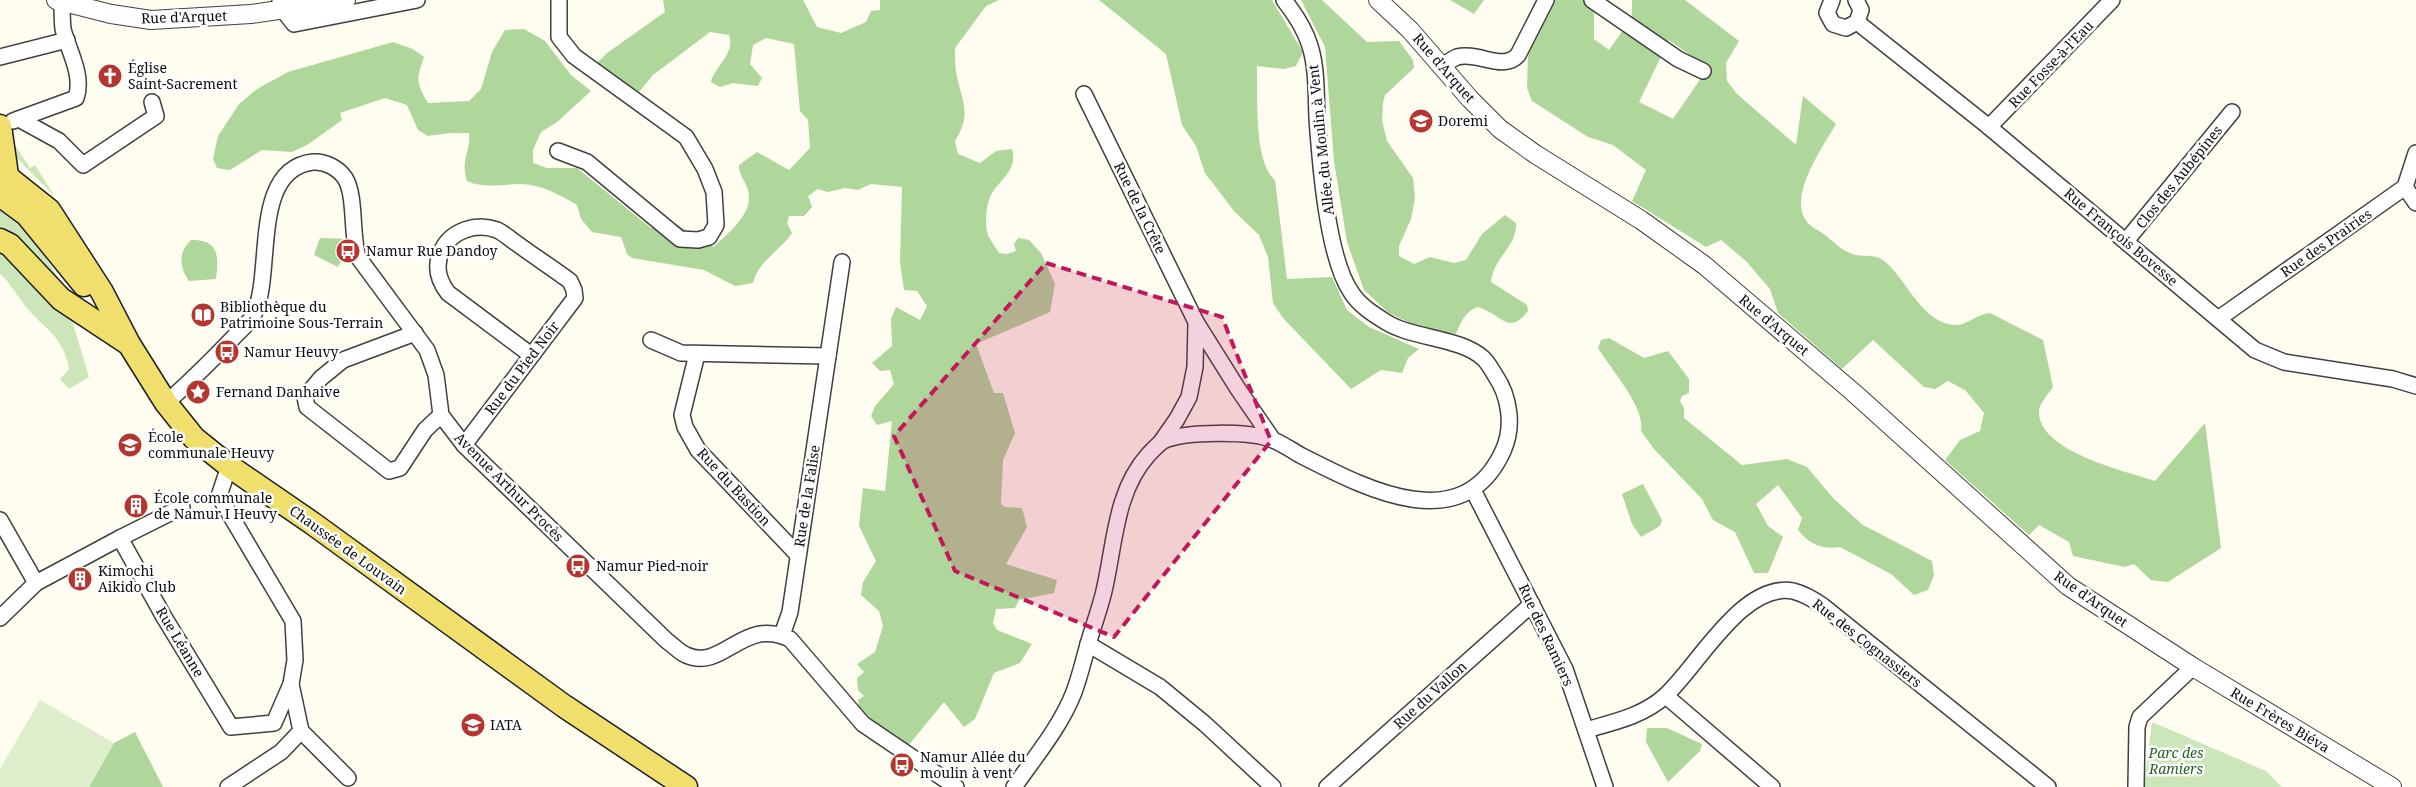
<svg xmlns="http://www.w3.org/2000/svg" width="2416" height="787" font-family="'Noto Serif',serif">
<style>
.green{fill:#cce6ba}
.forest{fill:#afd69b;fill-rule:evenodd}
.pitch{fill:#deeecc}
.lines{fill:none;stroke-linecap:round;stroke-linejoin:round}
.minor-casing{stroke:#404040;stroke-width:18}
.tertiary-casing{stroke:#404040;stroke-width:20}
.primary-casing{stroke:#1e1e1e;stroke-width:25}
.minor{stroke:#fff;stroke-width:15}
.tertiary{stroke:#fff;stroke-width:18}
.primary{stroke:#f0df6d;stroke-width:22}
.marked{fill:#c2185b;fill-opacity:0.2;stroke:#c2185b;stroke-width:4;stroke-dasharray:10 6;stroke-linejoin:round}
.labels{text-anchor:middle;stroke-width:5;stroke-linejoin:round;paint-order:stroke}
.street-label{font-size:14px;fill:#0d0d0d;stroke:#fff}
.poi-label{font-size:14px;fill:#0d0d0d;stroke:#fff;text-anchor:start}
.park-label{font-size:14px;font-style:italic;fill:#286122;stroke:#fff}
</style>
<rect width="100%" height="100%" fill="#fefdef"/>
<g class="green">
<path d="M13,142l17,26 5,-3 20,32 -40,-41z"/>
<path d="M0,208l31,27 40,62 -71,-63z"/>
<path d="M0,248l70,66 19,63 -20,12 -9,-10 9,-10c-5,-32 -24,-40 -43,-62 -9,-11 -15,-23 -26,-33z"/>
<path d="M2152,722l114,49 16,16h-138z"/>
</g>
<g class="forest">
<path d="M663,0h140l14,27 24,6 25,-11 5,-11 9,-1v-10h119l-13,6 -31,42c0,8 0,16 1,24 5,28 17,41 -1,69l3,13 22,9 16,-12 16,-2c6,20 -10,29 -20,44 -6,10 -7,28 -5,39 2,7 8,14 12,21l8,1 9,-3 -2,-7 4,-6 11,2 12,13 14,31 -5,28 -74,32 18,49h9l12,40 -12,27 -2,44 4,3 17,1 5,19 -21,37 51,16 -3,13 -35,7 -4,8 -19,1 -3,14 4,7 35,14 -12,19 -26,10 -19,46 -11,8 -20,-25 -36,44 -49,-36 -1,-10 6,-4 -6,-6 -1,-12 7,-6 -7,-8 18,-12 8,-26 -4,-15 -18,-16 2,-13 13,-21 -17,-35 4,-38 22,3 7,-70 -15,4 -6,-9 4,-10 19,-22 -4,-14 -10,1 -8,-8 20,-17 -1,-27 5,-12 24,13 7,-14 -10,-15 -13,-1 -4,-28 2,-75 -31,-3 -13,6 -13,-2 -17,4 -10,-3 -10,7 4,11 -8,9h-15l-2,7 5,10c-12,18 -34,28 -39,50l-18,3 -31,-16 -72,-12 -5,-4 -6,-17 -29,-5 -11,-13 -4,-14c-17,-10 -36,-21 -57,-21 -19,0 -36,5 -53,-3 -7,-22 4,-28 2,-48h-19l-22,3 -10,-6 -11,-25 -22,-7 -45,15 2,7 -35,25 -15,7 -30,-2 -32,20 -13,-2 -4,-9 5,-23 21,-32 18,-15 31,-17 105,-30 20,7 11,8c-8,22 -8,26 4,46l41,-2 12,-12 11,-37 13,-22 19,-1 21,12 26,34 20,16 -34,31 -16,10 -8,18v13l14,5h30l74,60 22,-6 41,25c14,-14 41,-34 34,-57 -3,-10 -9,-14 -9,-25l18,-13 32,18 21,-22 -2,-28 -8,-9 -6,-67 -28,-6 -13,7 -3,19 12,14 -4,8 -25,-3 -13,4 -9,-5c4,-16 25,-29 18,-47l-19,-3 -57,43 -14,17 -45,-26 13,-13 58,-41z"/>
<path d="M1099,0h173l31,52 -7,14 -13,3 -26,-3c1,28 -4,96 18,114l12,99 45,-2 15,33 22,17 50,22 -11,9 -6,15 -21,-3 -30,19 -68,-71 -10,-15 -5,-46 -9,-22 -25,-24 -29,-38 -9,-27 -14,-21 -16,-71z"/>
<path d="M1301,0h21l45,42 32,-1 14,19 1,8 -29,27 -2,8 -1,17 5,21 26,37 2,20 -4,21 -12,27v10l15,8 16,-7 24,6 12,-3 16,-26 23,-19 11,8c1,24 -23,35 -25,59l36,23 1,6c-20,25 -25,4 -50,-4 -13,4 -17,15 -22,27l-35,-6 -32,-15 -25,-23 -17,-48 -13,-81 -9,-114z"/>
<path d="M1450,0h34l-10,14z"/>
<path d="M1552,0h42v39l15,11 23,-33v-17h53l54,41 -13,22 1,18 10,13 59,51 7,-49 33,28c-13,23 -49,72 -29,98 4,5 13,9 18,13 8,6 16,15 25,18 10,5 23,0 33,7 23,17 39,66 75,65 10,-1 19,-11 32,-12l53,27 10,47c-4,6 -13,16 -14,23 -3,41 86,61 116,71l50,-58 16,125 -53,34 -17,-2 -17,-16 -9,3 -52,-11 -4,-14 -30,-17 -10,10 -84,-75 15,-20 20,-9 4,-18 -19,-23 -17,-9 -13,8 -11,-2 -51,-47 -31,29 -64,-56 -8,-24 -24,-28 -25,-21 -15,7 -74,-46 14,-31 -33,-25 -25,-8 -56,-36 -5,-13 1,-33 6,-26zM1669,40l39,28 -35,51 -34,-17z"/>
<path d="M320,238l27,1 3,6 -12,22 -24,-12z"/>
<path d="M191,240c28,-1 28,17 25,39l-27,2c-10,-14 -11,-29 2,-41z"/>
<path d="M1609,338l35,20 24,-7 21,28v14l-7,3 -2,5 4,7v10l58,47 45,-6 20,8 27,32 29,26 69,36 2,14 -6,15 -14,5 -23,-21 -51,-27c-18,3 -31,-3 -42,-17l4,-12 -24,-33 -22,19 12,22 15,11 -15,36h-14l-19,-41 -22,-12 -11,-21 -48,-50 -13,-18c5,-23 -31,-63 -43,-83l3,-8z"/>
<path d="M1643,484l19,36 -2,6 -19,11 -9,-13 -10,-30z"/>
<path d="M1647,728h20l35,16 -2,7 -32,31 -22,-40z"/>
<path d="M135,732l28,55h-74l25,-44z"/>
</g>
<path class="pitch" d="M40,700l74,43 -25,44h-89v-18z"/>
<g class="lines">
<defs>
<g id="minor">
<path d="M280,0l3,10 11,14 123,-24"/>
<path d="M1592,0l86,59 25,12"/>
<path d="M1832,0l-5,13 6,11 13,4 11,-6 4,-12 -5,-10"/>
<path d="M1857,22l132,105 266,223 29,12 109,17 23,7"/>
<path d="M0,57l67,-17"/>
<path d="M1443,66c4,-3 9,-7 14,-9 21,-6 46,15 61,-2l28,-55"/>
<path d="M1084,94l112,228 -1,45 -6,30 -12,22 -16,23"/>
<path d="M19,119l40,22 24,24 73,-49 -4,-14"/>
<path d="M13,121l63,-23c8,-23 -8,-48 -13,-69 -1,-9 -1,-19 -1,-28"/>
<path d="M1989,127l123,-127"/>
<path d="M558,151l29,11 93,77 18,1 11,-3 7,-12 -2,-33 -9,-23 -19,-32 -112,-81 -15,-19v-37"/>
<path d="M2405,187l11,16"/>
<path d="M2126,241l106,-129"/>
<path d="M2218,319l187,-132 11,-34"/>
<path d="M1196,322l42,67 35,51"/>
<path d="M415,333l-72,27 -22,18 -16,19 2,10 82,64 11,-3 25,-38 16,-15"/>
<path d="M651,340l30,13 147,3"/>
<path d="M697,354l-15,61 3,12 13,23 100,105"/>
<path d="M166,403c24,-21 46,-43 68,-66 6,-7 16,-14 20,-23 20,-40 -4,-145 59,-152 12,-1 25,6 32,16 11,17 6,57 13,79l69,93 9,25 5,40 23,30 203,196c6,4 12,11 19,14 37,17 57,-39 104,-16l73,85 93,63"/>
<path d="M464,445l111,-147 -1,-8 -4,-9c-18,-13 -36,-25 -54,-38 -6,-4 -12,-10 -19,-13 -21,-8 -46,1 -55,20 -8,16 -4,30 6,43l83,62"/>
<path d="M1473,490l92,179 40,118"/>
<path d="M0,520l36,63 84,-45 44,79 67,110 43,-4 17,-39"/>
<path d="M120,538l62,-31"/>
<path d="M0,618l36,-35"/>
<path d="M782,635l8,-23 52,-350"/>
<path d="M1088,644l72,43 45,37 68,63"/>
<path d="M1666,696l106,91"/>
<path d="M1586,730c28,-8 57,-14 79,-34 33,-30 77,-114 128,-105 12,3 20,8 30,15l225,181"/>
<path d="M301,731l47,47"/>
<path d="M228,787l53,-35 20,-21 -10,-47 4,-24 -2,-39 -74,-125 10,-30"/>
<path d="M1014,787c21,-30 47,-61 60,-95 6,-16 10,-34 15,-51 5,-17 11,-33 15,-50 11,-47 11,-99 44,-136 4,-4 10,-11 15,-14 22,-10 88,-10 110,-1 10,4 20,11 29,16 63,32 160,84 201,-5 11,-24 7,-54 -8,-76 -3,-5 -7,-12 -11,-16 -23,-22 -71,-20 -98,-37 -13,-8 -27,-17 -35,-30 -24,-35 -31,-131 -34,-174 -1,-24 0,-50 -7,-72 -5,-17 -15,-32 -26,-46"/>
<path d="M1327,787l205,-183"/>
<path d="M2136,787l1,-60 3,-10 53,-50"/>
</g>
<g id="tertiary">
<path d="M56,0l55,14 40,6 100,-6 95,-14"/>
<path d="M1378,0l32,30 60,69 30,30 35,25 106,66 63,45 149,127 215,194 125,81 199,120"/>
</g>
<g id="primary">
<path d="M0,126l7,49"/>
<path d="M0,171l49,39 53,82 27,52 37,59 28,35 35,28 83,57 252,183 122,81"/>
<path d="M0,195l27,20 57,70"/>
<path d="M0,240l10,5 51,54 65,43"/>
</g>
</defs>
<use href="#minor" class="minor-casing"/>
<use href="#tertiary" class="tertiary-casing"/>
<use href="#primary" class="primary-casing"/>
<use href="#minor" class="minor"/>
<use href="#tertiary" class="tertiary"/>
<use href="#primary" class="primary"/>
</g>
<path class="marked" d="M1046,263l176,54 49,124 -157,196 -159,-66 -61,-135z"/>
<defs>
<symbol id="church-disc" viewBox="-11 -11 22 22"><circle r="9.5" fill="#b5362e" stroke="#fff"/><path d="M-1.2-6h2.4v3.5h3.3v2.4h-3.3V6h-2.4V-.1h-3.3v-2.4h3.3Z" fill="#fff"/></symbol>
<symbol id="school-disc" viewBox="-11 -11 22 22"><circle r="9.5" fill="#b5362e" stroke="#fff"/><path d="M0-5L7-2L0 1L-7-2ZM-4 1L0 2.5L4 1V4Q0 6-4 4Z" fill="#fff"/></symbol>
<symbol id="bus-disc" viewBox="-11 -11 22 22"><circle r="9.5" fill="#b5362e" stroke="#fff"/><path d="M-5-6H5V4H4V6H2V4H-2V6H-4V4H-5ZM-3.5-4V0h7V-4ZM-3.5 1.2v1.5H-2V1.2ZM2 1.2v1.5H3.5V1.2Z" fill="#fff"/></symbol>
<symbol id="library-disc" viewBox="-11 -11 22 22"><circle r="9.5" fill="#b5362e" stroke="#fff"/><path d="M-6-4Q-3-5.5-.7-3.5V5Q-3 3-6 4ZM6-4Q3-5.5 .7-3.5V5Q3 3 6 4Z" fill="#fff"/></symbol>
<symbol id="sight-disc" viewBox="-11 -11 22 22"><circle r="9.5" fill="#b5362e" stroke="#fff"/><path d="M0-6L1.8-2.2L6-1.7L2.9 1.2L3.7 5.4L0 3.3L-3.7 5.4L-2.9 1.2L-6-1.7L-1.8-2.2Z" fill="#fff"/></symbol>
<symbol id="building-disc" viewBox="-11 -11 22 22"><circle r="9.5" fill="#b5362e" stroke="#fff"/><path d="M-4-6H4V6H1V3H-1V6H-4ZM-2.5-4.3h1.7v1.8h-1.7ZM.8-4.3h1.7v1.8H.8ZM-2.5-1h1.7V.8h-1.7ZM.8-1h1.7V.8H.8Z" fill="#fff"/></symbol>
</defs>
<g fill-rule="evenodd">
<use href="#church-disc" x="96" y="62" width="28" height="28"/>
<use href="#school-disc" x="1407" y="107" width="28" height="28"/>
<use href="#bus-disc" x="334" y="237" width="28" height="28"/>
<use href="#library-disc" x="189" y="301" width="28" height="28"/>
<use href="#bus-disc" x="213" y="338" width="28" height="28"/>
<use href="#sight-disc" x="184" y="378" width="28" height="28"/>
<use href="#school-disc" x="116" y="431" width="28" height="28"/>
<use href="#building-disc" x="122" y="492" width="28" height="28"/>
<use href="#bus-disc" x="564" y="552" width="28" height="28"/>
<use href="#building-disc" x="66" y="565" width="28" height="28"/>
<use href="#school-disc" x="459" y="711" width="28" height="28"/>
<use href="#bus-disc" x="888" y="751" width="28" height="28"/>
</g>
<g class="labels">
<g class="street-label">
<text transform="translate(184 17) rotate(-2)" y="5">Rue d'Arquet</text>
<text transform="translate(2051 64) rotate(-46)" y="5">Rue Fosse-à-l'Eau</text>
<text transform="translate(1444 68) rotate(49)" y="5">Rue d'Arquet</text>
<text transform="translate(1321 140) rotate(-96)" y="5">Allée du Moulin à Vent</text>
<text transform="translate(2179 177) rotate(-51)" y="5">Clos des Aubépines</text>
<text transform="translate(1140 208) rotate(64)" y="5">Rue de la Crête</text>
<text transform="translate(2121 237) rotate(40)" y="5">Rue François Bovesse</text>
<text transform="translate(2326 243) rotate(-35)" y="5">Rue des Prairies</text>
<text transform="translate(1774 325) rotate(40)" y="5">Rue d'Arquet</text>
<text transform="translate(522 368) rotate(-53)" y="5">Rue du Pied Noir</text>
<text transform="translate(509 487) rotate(45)" y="5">Avenue Arthur Procès</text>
<text transform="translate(734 487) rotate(47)" y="5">Rue du Bastion</text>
<text transform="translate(807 496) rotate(-81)" y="5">Rue de la Falise</text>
<text transform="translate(348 550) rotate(36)" y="5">Chaussée de Louvain</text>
<text transform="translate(2091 599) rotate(35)" y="5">Rue d'Arquet</text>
<text transform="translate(1546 635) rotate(65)" y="5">Rue des Ramiers</text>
<text transform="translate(180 642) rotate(59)" y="5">Rue Léanne</text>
<text transform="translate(1867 643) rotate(38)" y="5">Rue des Cognassiers</text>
<text transform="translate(1430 695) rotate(-42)" y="5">Rue du Vallon</text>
<text transform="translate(2280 720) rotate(31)" y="5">Rue Frères Biéva</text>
</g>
<g class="poi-label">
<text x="128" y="73">Église<tspan x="128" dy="16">Saint-Sacrement</tspan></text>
<text x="1438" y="126">Doremi</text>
<text x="366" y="256">Namur Rue Dandoy</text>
<text x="220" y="312">Bibliothèque du<tspan x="220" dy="16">Patrimoine Sous-Terrain</tspan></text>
<text x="244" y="357">Namur Heuvy</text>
<text x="216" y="397">Fernand Danhaive</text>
<text x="148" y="442">École<tspan x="148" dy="16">communale Heuvy</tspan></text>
<text x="154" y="503">École communale<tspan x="154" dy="16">de Namur I Heuvy</tspan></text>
<text x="596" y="571">Namur Pied-noir</text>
<text x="98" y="576">Kimochi<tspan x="98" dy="16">Aikido Club</tspan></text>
<text x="490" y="730">IATA</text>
<text x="920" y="762">Namur Allée du<tspan x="920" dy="16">moulin à vent</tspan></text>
</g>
<g class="park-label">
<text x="2176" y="758">Parc des<tspan x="2176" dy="16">Ramiers</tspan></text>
</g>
</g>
</svg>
